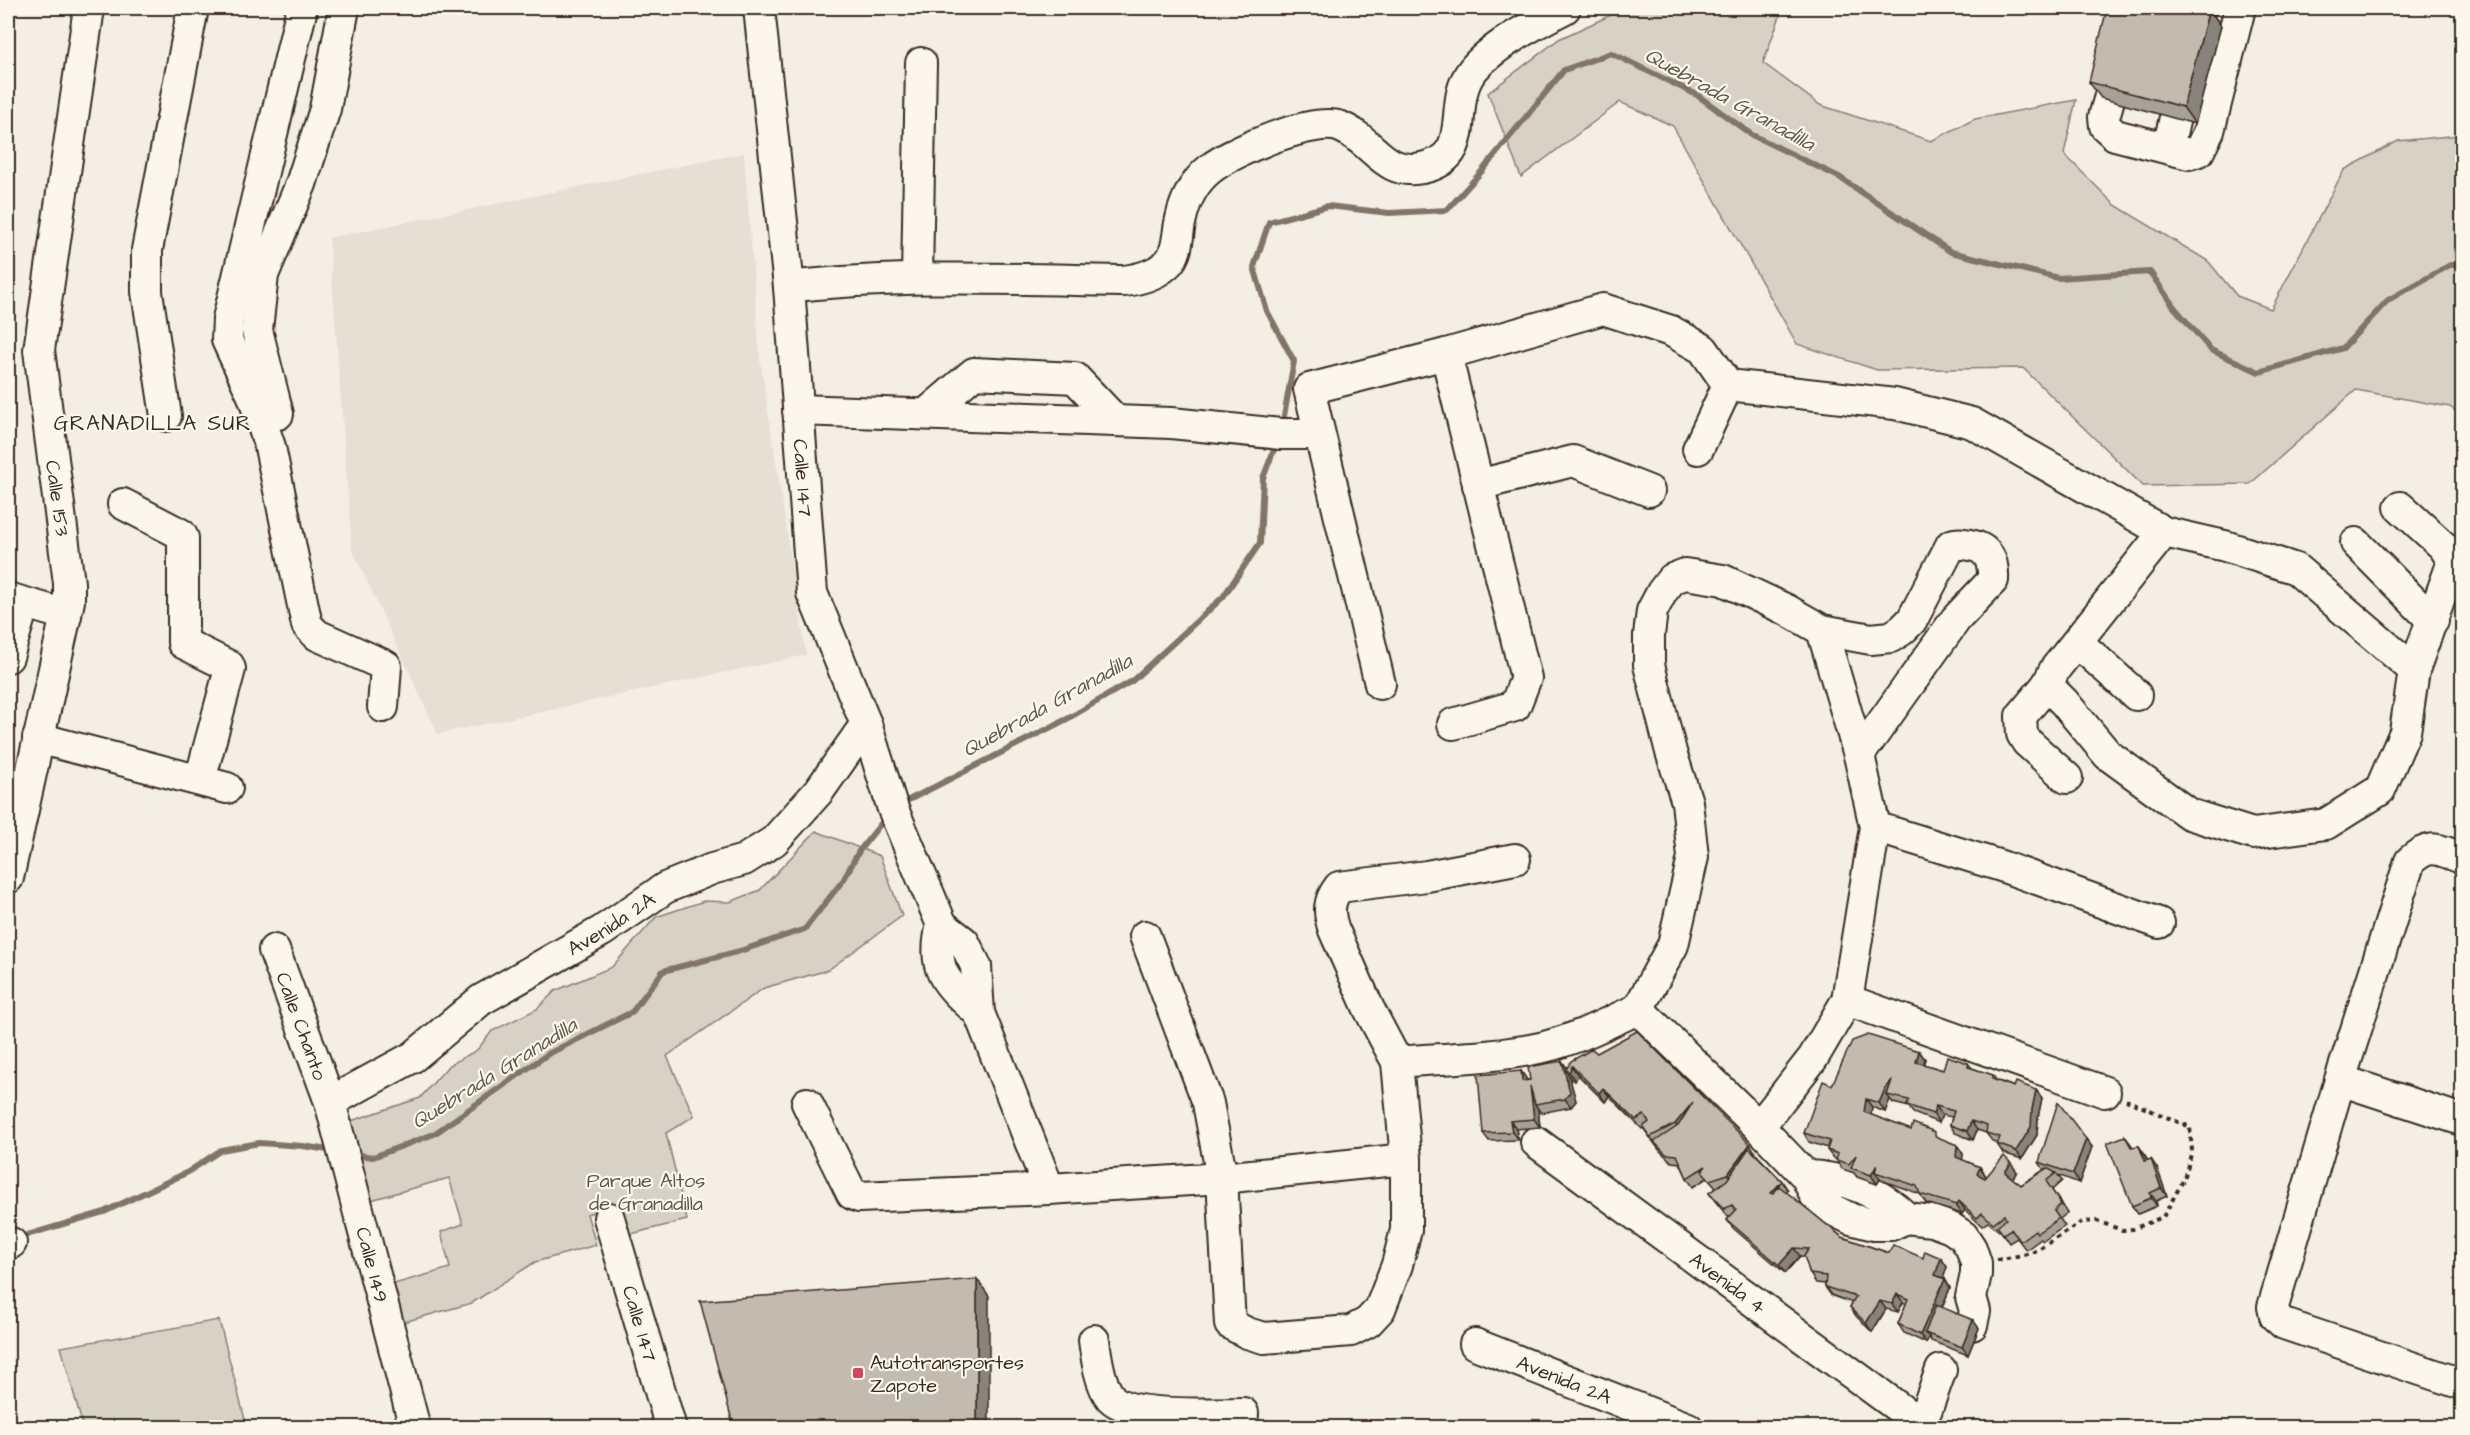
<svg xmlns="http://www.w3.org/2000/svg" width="2470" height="1435" font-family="'Architects Daughter',sans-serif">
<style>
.built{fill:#e5dfd4}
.green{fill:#d8d1c6;stroke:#8a7e72;stroke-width:1.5}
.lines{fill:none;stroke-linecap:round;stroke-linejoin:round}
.stream{stroke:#817468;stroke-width:6}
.minor-casing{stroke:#3b2a1e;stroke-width:34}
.path{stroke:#3b2a1e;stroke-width:4;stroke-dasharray:4.5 4.5;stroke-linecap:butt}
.minor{stroke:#fbf7ec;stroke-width:30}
.wall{fill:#a8a197;stroke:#3b2a1e;stroke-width:1.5}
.shaded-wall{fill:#88837b;stroke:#3b2a1e;stroke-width:1.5}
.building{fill:#c3bbb0;stroke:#3b2a1e;stroke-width:1.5}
.poi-dot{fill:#d1495b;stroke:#fbf7ec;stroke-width:2}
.labels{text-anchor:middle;stroke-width:4.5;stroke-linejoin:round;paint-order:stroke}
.street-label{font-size:20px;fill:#3b2a1e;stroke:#fbf7ec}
.park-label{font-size:20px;fill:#625448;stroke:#fbf7ec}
.poi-label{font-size:20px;fill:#3b2a1e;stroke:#fbf7ec;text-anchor:start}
.water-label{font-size:21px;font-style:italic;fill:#645549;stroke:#fbf7ec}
.neighbourhood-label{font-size:21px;letter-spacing:1.5px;fill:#3b2a1e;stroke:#fbf7ec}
</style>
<rect width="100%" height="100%" fill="#f3efe4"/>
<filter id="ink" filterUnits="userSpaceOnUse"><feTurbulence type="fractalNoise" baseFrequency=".0167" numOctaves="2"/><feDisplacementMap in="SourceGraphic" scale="12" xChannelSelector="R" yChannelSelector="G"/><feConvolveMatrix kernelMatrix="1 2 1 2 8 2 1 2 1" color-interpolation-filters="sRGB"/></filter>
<g filter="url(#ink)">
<path class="built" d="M744,153l16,207 46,295 -368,79 -86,-185 -23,-311z"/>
<g class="green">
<path d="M1626,8h157l-20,55 57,42 111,36 44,-22 101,-19 -12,54 51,51 93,56 29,35 34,13 73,-139 54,-29 62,-6 2,1v280l-12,-9 -94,-17 -106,94 -107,2 -120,-118 -146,2 -80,-26 -124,-218 -53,-24 -99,75 -33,-84 71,-54z"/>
<path d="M816,831l64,25 22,60 -74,54 -64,18 -97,68 27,60 -28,17 21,87 -60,15 -12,-30 -28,9 9,31 -61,17 -63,41 -72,20 -6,-39 56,-16 -9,-36 22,-8 -14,-46 -78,22 -23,-78 72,-24 28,-32 29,-16 15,-19 45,-22 18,-18 57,-24 44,-50 48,-16 26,1 30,-12z"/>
<path d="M219,1320l28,107h-164l-22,-80z"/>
</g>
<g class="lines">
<g class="stream">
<path d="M1282,427l12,-66 -27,-50 -13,-44 15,-45 59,-16 61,7 58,-3 35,-39 82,-101 47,-17 86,42 55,40 87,42 112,75 107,26 92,-6 24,35 37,43 48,22 84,-24 45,-48 62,-35h12"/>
<path d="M899,805l168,-86 65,-38 91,-84 37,-54 3,-65 14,-36"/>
<path d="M353,1154l20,3 61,-23 114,-80 84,-42 31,-41 77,-20 65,-22 39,-50 15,-28 28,-35"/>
<path d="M17,1238l87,-26 84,-40 33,-22 38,-7 44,3 31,5"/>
</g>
<defs>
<g id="minor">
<path d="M302,8l-74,311 -1,21 26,56 17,51 37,178 10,10 69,31 -3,41"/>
<path id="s1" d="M759,8l30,279 23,306 54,131 27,85 49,116"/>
<path d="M2135,8l-31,109 1,9 10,9 74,19 10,-3 10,-20 31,-123"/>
<path d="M2168,148l32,-140"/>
<path d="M917,278l4,-215"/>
<path d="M789,287c111,-13 223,-8 335,-6 16,-2 34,-7 45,-19 10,-11 8,-29 12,-43 4,-19 14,-38 29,-50 22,-18 105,-53 131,-42 32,13 42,49 81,41 55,-11 24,-64 50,-97 19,-25 65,-48 93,-63"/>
<path d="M1446,354l80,324 -11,28 -62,18"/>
<path d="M798,410l373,13 110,11h38"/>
<path d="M278,414l-21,-84 6,-55 38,-91 24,-75 19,-101"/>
<path d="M926,414l48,-41 101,5 41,43"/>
<path d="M166,416l-19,-124v-42l46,-242"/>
<path d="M1698,449l30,-64 167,19 77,19 192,109 61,14 71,23 118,101 -9,62 -25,58 -54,34 -73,10 -64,-20 -81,-59 -44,-53 -17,-17 8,-16 109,-137"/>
<path d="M1478,485l95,-24 76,30"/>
<path d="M123,504l58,30 2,4v105l46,23 1,3 -30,111"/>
<path d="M2400,507l43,39 10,15 -39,109"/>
<path d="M2356,543l77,78"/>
<path d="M8,598l58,17"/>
<path d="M2077,642l59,53"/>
<path d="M8,657l16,-54"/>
<path d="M1380,684l-71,-295 137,-35 157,-45 68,22 32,18 25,36"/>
<path d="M2047,685l-26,31 1,18 5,8 40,36"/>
<path d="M38,738l189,50"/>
<path d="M1875,827l126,39 158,57"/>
<path d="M2462,858c-24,-8 -31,-16 -52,3l-70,219 -67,227 2,9 9,8 178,60"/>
<path d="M8,878l61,-277v-18l-30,-233 50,-342"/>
<path d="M942,925l22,17 12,24 3,47 70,176"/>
<path d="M942,925c-12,46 5,59 37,88"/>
<path d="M1145,936l63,167 14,75 8,146 17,9 17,5 87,-7 17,-9 12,-13 17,-44 9,-35v-71l-9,-97 -28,-53 -35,-79c-6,-17 -6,-29 5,-43l88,-11 88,-17"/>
<path id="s2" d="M274,950l56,152 85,326"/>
<path d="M1847,1000l258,92"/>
<path d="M1638,1009l35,-64 20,-88 -6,-55 -16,-50 -22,-87v-30l3,-24 10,-19 10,-13 13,-5 38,6 64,30 35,20 49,9 20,-2 11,-7 10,-10 39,-75c7,-3 12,-1 19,0 19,3 24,17 23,35l-37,39 -97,136"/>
<path d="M1397,1062c48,-4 99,-4 147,-15 33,-8 63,-24 94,-38l121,118 47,49 9,19 18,15 18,9 23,6h17l15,-7 26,3 19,7 12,8 8,12 5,15v11l-5,23 4,14 -3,14"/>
<path d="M2340,1080l122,40"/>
<path id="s3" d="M330,1102l83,-45 68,-57 121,-69 63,-43 47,-19 32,-9 30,-19 45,-50 47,-67"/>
<path d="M807,1103l42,85 3,6 7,3 190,-8 173,-11 184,-19"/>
<path d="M1759,1127l54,-69 34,-58 28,-173 -16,-72 -37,-125"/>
<path id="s4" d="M1536,1142l385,282"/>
<path d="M1806,1176c35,0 77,17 100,42"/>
<path id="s5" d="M609,1218l62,210"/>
<path d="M8,1244l3,-1"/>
<path d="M1094,1340c2,16 6,45 17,58 18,20 104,15 132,15l-1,15"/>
<path id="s6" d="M1475,1344l213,84"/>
<path d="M1920,1428l21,-58"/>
</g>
</defs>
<use href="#minor" class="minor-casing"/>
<path class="path" d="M1997,1260l35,-7 50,-31 15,-1 25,9 11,-1 30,-12 21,-38 8,-28 -2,-24 -64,-27"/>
<use href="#minor" class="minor"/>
</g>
<g class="wall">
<path d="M2209,9l12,17 -26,98 -94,-26 -12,-16z"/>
<path d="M1919,1051l6,8 -2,5 20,6 25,-7 4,5 21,7 3,5 18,7 22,3 6,8 -4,19 -1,18 -15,24 -19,-6 -6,-9v-1l-5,-2 -6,-8 -9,-3 -4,10 -18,-7 -5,-8 2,-8 -10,-2 -3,8 -26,-10 -4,-6 -16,-4 -3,-4 -5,13 -13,-5 -1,8 40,15 28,8 18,7 6,9 -1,6 18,7 6,9 -1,2 32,-6 -5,6 9,7 23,-15 -5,-8 47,-23 6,8 -13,36 -21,-8 4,6 -10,9 15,23 -7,6 5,7 -22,15 -2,-2 -15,11 -9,-12 -8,5 -9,-13 -1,1 -11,-9 -6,4 -17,-16 -3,4 -36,-11 -6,-9 -39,-14 -1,-1 -3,5 -20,-7 -3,-4 -12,-4 -6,-10 -3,-1 -6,-8 1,-2 -19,-6 -5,-9 28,-48z"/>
<path d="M1597,1053l153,91 5,8v1l27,28 6,9 -2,2 56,45 47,16 34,5h18l6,9 -4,12h2l5,9 -8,20 37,20 -11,27 -37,-14 -2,-4 -3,6 -22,-10 -6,-9 8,-20 -3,-2 -5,10 -12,-3 -14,23 -16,-16 -6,-9 3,-4 -22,-8 -6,-8v-3l-9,-1 -6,-9 -5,-17 -5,-1 -15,17 -52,-45 -6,-8 2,-2 -14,-17 -6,-8 7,-5 -9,-10 -14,9 -6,-9 -7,-15 -8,-1 -12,-11 -17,-23 -1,1 -33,-33 -4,6 -27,-27 -3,6 -4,-2 -2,-3 7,25 -5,6 -30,6 -3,-4 2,18 -24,2 2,11 -29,1 -6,-8 38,-62 6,9h3l32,-19 5,7z"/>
<path d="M2125,1136l8,11 6,-1 6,9 2,5 10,8 10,28 -11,5 1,5 -19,8 -6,-8z"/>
</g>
<g class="shaded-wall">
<path d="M2209,9l12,17 -26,98 -12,-17z"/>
<path d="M1919,1051l6,8 -3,11 -6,-8z"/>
<path d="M1562,1061l6,9h-2l3,6 7,25 -5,6 -6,-8z"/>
<path d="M1572,1066l6,9 -3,6 -6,-9z"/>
<path d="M1521,1071l6,9 1,10 -6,-9z"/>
<path d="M1892,1080l-5,15 3,4 -5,13 -6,-9 6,-14z"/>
<path d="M1530,1086l5,18 3,5 2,18 -6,-8z"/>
<path d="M1603,1088l6,8 -4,6 -6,-9z"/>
<path d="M2036,1090l6,8 -4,19 -1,18 -15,24 -6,-8 16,-42z"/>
<path d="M1866,1099l6,8 -2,14 -6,-9z"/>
<path d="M1693,1102l-12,30 -6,-8z"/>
<path d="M1936,1106l6,9 -3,8 -6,-9z"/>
<path d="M1510,1121l6,8 2,11 -6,-8z"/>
<path d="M1971,1121l6,9 -4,10 -6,-9z"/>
<path d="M2086,1139l6,8 -13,36 -6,-9z"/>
<path d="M1750,1144l5,8 -21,30 -6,-8z"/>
<path d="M1957,1145l6,9 -1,11 -6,-8z"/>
<path d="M2139,1146l6,9 6,15 -6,-9z"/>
<path d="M2151,1159l6,9 10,28 -6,-8z"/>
<path d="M2011,1163l6,9 -6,8 -6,-8z"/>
<path d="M1877,1165l-2,7 5,7 -3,5 -6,-9z"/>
<path d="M1980,1167l6,9 -3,6 -6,-8z"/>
<path d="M2150,1193l6,8 1,5 -6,-8z"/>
<path d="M1959,1201l6,9 -3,4 -6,-9z"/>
<path d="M1794,1248l6,8 -15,17 -6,-8z"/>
<path d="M1941,1258l6,9 -6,17 -6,-9z"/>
<path d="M977,1279l12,17v132h-12z"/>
<path d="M1945,1279l5,9 -20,46 -5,-1 4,4 -3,6 -6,-8z"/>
<path d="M1897,1294l6,8 -5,10 -6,-8z"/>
<path d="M1880,1301l6,8 -14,23 -6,-9z"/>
<path d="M1973,1320l6,8 -11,27 -6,-8z"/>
</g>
<g class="building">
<path d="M2107,8h97l5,1 -26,98 -94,-25z"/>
<path d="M1637,1031l113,113 -22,30 -18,6 -8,-9 4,-5 -19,12 -10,-23 -11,-1 -12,-12 24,-16 15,-24 -18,22 -25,13 -7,-10 6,-5 -5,-7 -8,5 -33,-32 -4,5 -27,-27 -3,6 -3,-2 5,-9 21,-12 5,4z"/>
<path d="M1868,1035l51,16 -3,11 27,8 4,-14 21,7v4l25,8 -1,4 22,8 2,-5 20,8 -4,19 -1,18 -15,24 -19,-7 3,-7 -14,-4 1,-7 -16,-5 -4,10 -17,-6 4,-14 -18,-5 -3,8 -26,-9 2,-5 -22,-5 5,-15 -7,9 -6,14 -13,-4 -2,13 47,18 2,-7 22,9v4l22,9 -1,12 24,10 -3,7 8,4 19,-22 7,7 -6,9 16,13 26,-17 9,5 -10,8 15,23 -7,7 5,7 -22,15 -2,-3 -15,11 -9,-12 -8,5 -6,-8 9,-7 -2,-4 -11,8 -11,-10 -5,5 -18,-17 -3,4 -36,-11 -3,-8 -42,-14 2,-7 -6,10 -20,-7 5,-13 -7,9 -13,-4 2,-6 -11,-4 3,-9 -26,-8 19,-52 9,4 20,-44z"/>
<path d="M1562,1061l8,31 -5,7 -30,5 -5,-18 4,33 -24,2 2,11 -29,1 -5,-58 43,-4 1,10 8,-1 -2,-13z"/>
<path d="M2058,1102l28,37 -13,35 -34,-12z"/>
<path d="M2125,1136l6,11 8,-1 6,15 6,-2 10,29 -11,5 1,5 -19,8 -25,-63z"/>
<path d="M1749,1148l33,33 -11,12 2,1 6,-8 63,51 47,16 4,-8 30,13 2,-7 16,7 -6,17 10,4 -25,56 -22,-11 10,-25 -11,-5 -5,10 -12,-3 -14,22 -16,-16 6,-10 -31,-10 1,-11 -16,-2 -6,-18 5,-7 -15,-1 -15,17 -52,-45 9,-10 -4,-5 -8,4 -15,-16 18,-13z"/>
<path d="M977,1279v149h-243l-34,-127z"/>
<path d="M1936,1305l37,15 -11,27 -37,-14z"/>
</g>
</g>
<rect class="poi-dot" x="852" y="1367" width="12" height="12" rx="3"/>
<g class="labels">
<g class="street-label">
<text dy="7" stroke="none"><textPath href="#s1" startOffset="472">Calle 147</textPath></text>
<text transform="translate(58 498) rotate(82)" y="7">Calle 153</text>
<text dy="7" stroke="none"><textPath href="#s3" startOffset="334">Avenida 2A</textPath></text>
<text dy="7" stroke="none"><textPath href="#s2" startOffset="81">Calle Chanto</textPath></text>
<text dy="7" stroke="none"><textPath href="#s2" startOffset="330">Calle 149</textPath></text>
<text dy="7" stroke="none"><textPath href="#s4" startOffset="238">Avenida 4</textPath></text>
<text dy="7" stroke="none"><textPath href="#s5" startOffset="110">Calle 147</textPath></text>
<text dy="7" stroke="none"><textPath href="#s6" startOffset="96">Avenida 2A</textPath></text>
</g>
<g class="park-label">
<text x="646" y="1187">Parque Altos<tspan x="646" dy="23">de Granadilla</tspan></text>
</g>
<g class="poi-label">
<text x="870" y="1369">Autotransportes<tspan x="870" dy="23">Zapote</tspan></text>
</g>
<g class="water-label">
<text transform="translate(1730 99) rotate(29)" y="7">Quebrada Granadilla</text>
<text transform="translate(1047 705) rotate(-29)" y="7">Quebrada Granadilla</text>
<text transform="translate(494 1073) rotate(-32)" y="7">Quebrada Granadilla</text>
</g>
<g class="neighbourhood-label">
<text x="153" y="430">GRANADILLA SUR</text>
</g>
</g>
<rect width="2470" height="1435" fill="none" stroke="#fbf7ec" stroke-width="30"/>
<rect x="15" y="15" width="2440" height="1405" fill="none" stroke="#3b2a1e" stroke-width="2" filter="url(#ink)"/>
</svg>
